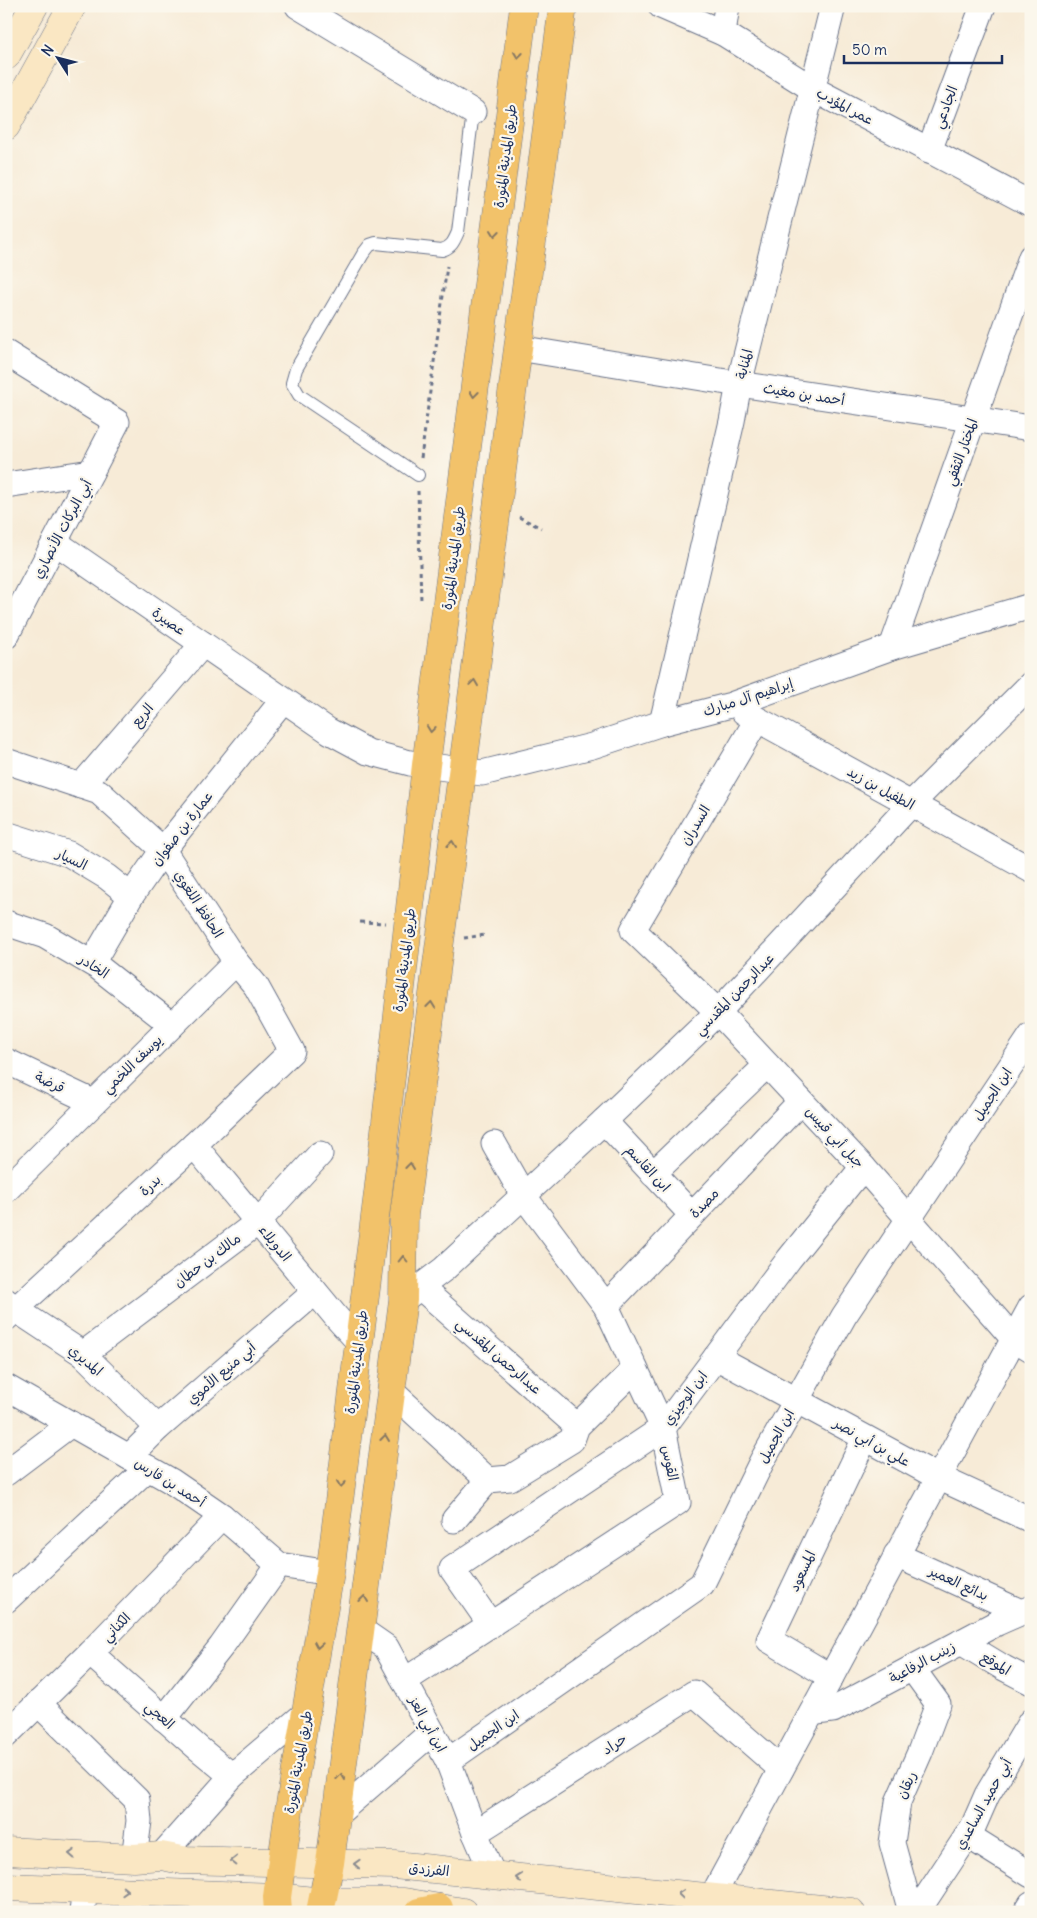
<svg xmlns="http://www.w3.org/2000/svg" width="1037" height="1918" font-family="Delius,'Playpen Sans Arabic',sans-serif">
<style>
.lines{fill:none;stroke-linecap:round;stroke-linejoin:round}
.lane-casing{stroke:#687188;stroke-width:14}
.street-casing{stroke:#687188;stroke-width:27}
.secondary-casing{stroke:#687188;stroke-width:29}
.primary-casing{stroke:#687188;stroke-width:29}
.path{stroke:#687188;stroke-width:3;stroke-dasharray:4 4;stroke-linecap:butt}
.lane{stroke:#fff;stroke-width:12}
.street{stroke:#fff;stroke-width:25}
.secondary{stroke:#fae7c3;stroke-width:28}
.primary{stroke:#f2c26a;stroke-width:28}
.oneway{stroke:#867864}
.oneway2{stroke:#8a8b90}
.labels{text-anchor:middle;stroke-width:4.5;stroke-linejoin:round;paint-order:stroke}
.street-label{font-size:14px;fill:#1b2f5e;stroke:#fbf7ec}
</style>
<rect width="100%" height="100%" fill="#fbf7ec"/>
<filter id="ink" filterUnits="userSpaceOnUse"><feTurbulence type="fractalNoise" baseFrequency=".02" numOctaves="2"/><feDisplacementMap in="SourceGraphic" scale="10" xChannelSelector="R" yChannelSelector="G"/><feConvolveMatrix kernelMatrix="1 2 1 2 8 2 1 2 1" color-interpolation-filters="sRGB"/></filter>
<filter id="wash" filterUnits="userSpaceOnUse"><feTurbulence type="fractalNoise" baseFrequency=".0096" numOctaves="4" result="noise"/><feDisplacementMap in="SourceGraphic" scale="20" xChannelSelector="R" yChannelSelector="G"/><feGaussianBlur stdDeviation="1.12" result="paint"/><feColorMatrix in="noise" values="0 0 0 0 0 0 0 0 0 0 0 0 0 0 0 0 0 1.4 0 .05"/><feComposite in="paint" operator="in"/></filter>
<g filter="url(#wash)">
<rect width="100%" height="100%" fill="#f7ebd7"/>
</g>
<g filter="url(#ink)">
<g class="lines">
<defs>
<path id="lane" d="M418,475l-119,-80 -7,-12 4,-14 67,-115 7,-9 6,-2 66,7c10,-3 12,-9 16,-18l15,-120"/>
<g id="street">
<path d="M298,6l175,106"/>
<path d="M661,6l62,27 90,56 218,115"/>
<path d="M723,33l4,-27"/>
<path d="M929,151l54,-145"/>
<path d="M518,348l221,36 292,44"/>
<path d="M6,353l111,69 -111,214"/>
<path d="M6,485l85,-13"/>
<path d="M55,542l274,189 39,21 42,11 72,10 110,-27 70,-23 69,-18 161,-58 139,-41"/>
<path d="M892,647l139,-390"/>
<path d="M744,712l287,158"/>
<path d="M757,720l-124,210 85,82 83,89 62,66 150,171 18,11"/>
<path d="M662,723l70,-302 7,-37 94,-378"/>
<path d="M6,761l93,31 64,58 73,112"/>
<path d="M81,786l122,-142"/>
<path d="M6,834l63,20 38,23 24,19"/>
<path d="M6,923l39,13 53,31 74,58"/>
<path d="M92,963l39,-67 32,-46 120,-150"/>
<path d="M6,1061l87,41"/>
<path d="M604,1121l88,94"/>
<path d="M194,1145l143,173 21,23"/>
<path d="M653,1174l114,-109"/>
<path d="M6,1190l230,-228 20,24 36,65 -98,94 -188,173"/>
<path d="M420,1287l157,139"/>
<path d="M403,1300l41,-31 160,-148 114,-109 193,-208 120,-120"/>
<path d="M6,1301l9,8 68,45 75,74"/>
<path d="M606,1306l195,-205"/>
<path d="M83,1354l175,-132 62,-68"/>
<path d="M716,1357l222,120 93,43"/>
<path d="M6,1387l165,94 51,35 57,49 51,8"/>
<path d="M391,1391l97,89 -34,40"/>
<path d="M129,1457l29,-29 157,-136"/>
<path d="M6,1473l65,-49"/>
<path d="M488,1480l22,-2 62,-38 5,-14 58,-57"/>
<path d="M896,1555l125,57"/>
<path d="M6,1600l142,-132"/>
<path d="M491,1625l-39,-56 211,-141 126,-169 74,-92"/>
<path d="M360,1629l26,18 62,114 27,72"/>
<path d="M961,1642l43,26 27,14"/>
<path d="M90,1653l108,95 34,28"/>
<path d="M831,1677l-62,-37 96,-202"/>
<path d="M404,1681l274,-179 -15,-74 -57,-122 -83,-111 -29,-51"/>
<path d="M38,1703l99,97 2,21 -5,37"/>
<path d="M812,1713l21,-3 164,-87 34,-15"/>
<path d="M164,1719l57,-72 58,-82"/>
<path d="M6,1735l84,-82 132,-137"/>
<path d="M448,1761l254,-177 60,-123 82,-145 187,-280"/>
<path d="M336,1815l96,-83"/>
<path d="M967,1835l64,40"/>
<path d="M161,1856l71,-80 74,-63"/>
<path d="M493,1875l-18,-42 219,-140 87,76"/>
<path d="M712,1897l319,-590"/>
<path d="M82,1912l3,-22"/>
<path d="M911,1912l-19,-69 6,-41 22,-50 18,-48 -26,-36"/>
<path d="M917,1912l56,-85 14,-32 44,-74"/>
<path d="M1026,1912l5,-8"/>
</g>
<g id="secondary">
<path d="M6,56l28,-50"/>
<path d="M6,126l66,-120"/>
<path d="M6,1851l128,7 27,-2 21,4 212,5 457,47"/>
<path d="M6,1887l271,10 45,5h82l59,10"/>
</g>
<g id="primary">
<path d="M278,1912l-1,-15 12,-87 41,-237 48,-380 48,-428 98,-759"/>
<path d="M320,1912l10,-49 73,-563 1,-85 159,-1209"/>
<path d="M419,1912l20,-4"/>
</g>
</defs>
<use href="#lane" class="lane-casing"/>
<use href="#street" class="street-casing"/>
<use href="#secondary" class="secondary-casing"/>
<use href="#primary" class="primary-casing"/>
<g class="path">
<path d="M421,458l26,-192"/>
<path d="M418,491l3,111"/>
<path d="M519,517l22,11"/>
<path d="M360,922l26,1"/>
<path d="M464,938l21,-3"/>
</g>
<use href="#lane" class="lane"/>
<use href="#street" class="street"/>
<use href="#secondary" class="secondary"/>
<use href="#primary" class="primary"/>
</g>
<defs><path id="oneway-chevron" d="M-2-3.5L2.5 0L-2 3.5" fill="none" stroke-width="1.6" stroke-linecap="round" stroke-linejoin="round" transform="scale(1.25)"/></defs>
<g class="oneway">
<use href="#oneway-chevron" transform="translate(518 55) rotate(97)"/>
<use href="#oneway-chevron" transform="translate(495 233) rotate(97)"/>
<use href="#oneway-chevron" transform="translate(474 394) rotate(97)"/>
<use href="#oneway-chevron" transform="translate(474 683) rotate(-82)"/>
<use href="#oneway-chevron" transform="translate(431 729) rotate(97)"/>
<use href="#oneway-chevron" transform="translate(452 844) rotate(-83)"/>
<use href="#oneway-chevron" transform="translate(431 1005) rotate(-83)"/>
<use href="#oneway-chevron" transform="translate(410 1166) rotate(-83)"/>
<use href="#oneway-chevron" transform="translate(403 1259) rotate(-90)"/>
<use href="#oneway-chevron" transform="translate(385 1438) rotate(-83)"/>
<use href="#oneway-chevron" transform="translate(341 1484) rotate(97)"/>
<use href="#oneway-chevron" transform="translate(364 1599) rotate(-83)"/>
<use href="#oneway-chevron" transform="translate(318 1645) rotate(100)"/>
<use href="#oneway-chevron" transform="translate(341 1777) rotate(-83)"/>
</g>
<g class="oneway2">
<use href="#oneway-chevron" transform="translate(72 1854) rotate(-177)"/>
<use href="#oneway-chevron" transform="translate(234 1861) rotate(-179)"/>
<use href="#oneway-chevron" transform="translate(357 1864) rotate(-178)"/>
<use href="#oneway-chevron" transform="translate(519 1878) rotate(-174)"/>
<use href="#oneway-chevron" transform="translate(125 1891) rotate(2)"/>
<use href="#oneway-chevron" transform="translate(681 1894) rotate(-174)"/>
</g>
</g>
<g class="labels">
<g class="street-label">
<text transform="translate(845 106) rotate(28)" y="5">عمر المؤدب</text>
<text transform="translate(945 107) rotate(-69)" y="5">الجادعي</text>
<text transform="translate(505 156) rotate(-83)" y="5">طريق المدينة المنورة</text>
<text transform="translate(744 364) rotate(-76)" y="5">المنابة</text>
<text transform="translate(804 394) rotate(9)" y="5">أحمد بن مغيث</text>
<text transform="translate(961 452) rotate(-70)" y="5">المختار الثقفي</text>
<text transform="translate(62 529) rotate(-62)" y="5">أبي البركات الأنصاري</text>
<text transform="translate(453 558) rotate(-83)" y="5">طريق المدينة المنورة</text>
<text transform="translate(169 621) rotate(35)" y="5">عصيرة</text>
<text transform="translate(748 697) rotate(-18)" y="5">إبراهيم آل مبارك</text>
<text transform="translate(142 715) rotate(-50)" y="5">الريع</text>
<text transform="translate(881 788) rotate(29)" y="5">الطفيل بن زيد</text>
<text transform="translate(695 825) rotate(-59)" y="5">السدران</text>
<text transform="translate(182 828) rotate(-52)" y="5">عمارة بن صفوان</text>
<text transform="translate(72 859) rotate(26)" y="5">السيار</text>
<text transform="translate(199 904) rotate(57)" y="5">الحافظ اللغوي</text>
<text transform="translate(404 960) rotate(-83)" y="5">طريق المدينة المنورة</text>
<text transform="translate(94 966) rotate(33)" y="5">الخادر</text>
<text transform="translate(734 994) rotate(-46)" y="5">عبدالرحمن المقدسي</text>
<text transform="translate(132 1064) rotate(-44)" y="5">يوسف اللخمي</text>
<text transform="translate(50 1082) rotate(26)" y="5">قرضة</text>
<text transform="translate(992 1094) rotate(-57)" y="5">ابن الجميل</text>
<text transform="translate(835 1137) rotate(47)" y="5">جبل أبي قبيس</text>
<text transform="translate(648 1168) rotate(47)" y="5">ابن القاسم</text>
<text transform="translate(150 1185) rotate(-43)" y="5">بدرة</text>
<text transform="translate(704 1203) rotate(-46)" y="5">مصدة</text>
<text transform="translate(275 1243) rotate(51)" y="5">الدويلاء</text>
<text transform="translate(207 1260) rotate(-37)" y="5">مالك بن حطان</text>
<text transform="translate(499 1356) rotate(41)" y="5">عبدالرحمن المقدسي</text>
<text transform="translate(86 1360) rotate(40)" y="5">المديري</text>
<text transform="translate(356 1362) rotate(-83)" y="5">طريق المدينة المنورة</text>
<text transform="translate(221 1373) rotate(-41)" y="5">أبي منيع الأموي</text>
<text transform="translate(685 1398) rotate(-53)" y="5">ابن الوجيزي</text>
<text transform="translate(776 1436) rotate(-61)" y="5">ابن الجميل</text>
<text transform="translate(872 1442) rotate(29)" y="5">علي بن أبي نصر</text>
<text transform="translate(670 1463) rotate(78)" y="5">القوس</text>
<text transform="translate(170 1482) rotate(32)" y="5">أحمد بن فارس</text>
<text transform="translate(802 1571) rotate(-65)" y="5">المسعود</text>
<text transform="translate(959 1583) rotate(25)" y="5">بدائع العمير</text>
<text transform="translate(116 1627) rotate(-46)" y="5">الكناني</text>
<text transform="translate(922 1662) rotate(-28)" y="5">زينب الرفاعية</text>
<text transform="translate(996 1663) rotate(31)" y="5">الموقع</text>
<text transform="translate(160 1715) rotate(42)" y="5">العجي</text>
<text transform="translate(428 1724) rotate(61)" y="5">ابن أبي العز</text>
<text transform="translate(493 1730) rotate(-35)" y="5">ابن الجميل</text>
<text transform="translate(614 1744) rotate(-33)" y="5">حراد</text>
<text transform="translate(298 1762) rotate(-80)" y="5">طريق المدينة المنورة</text>
<text transform="translate(906 1785) rotate(-66)" y="5">ربقان</text>
<text transform="translate(983 1804) rotate(-61)" y="5">أبي حميد الساعدي</text>
<text transform="translate(429 1869) rotate(6)" y="5">الفرزدق</text>
</g>
</g>
<rect width="1037" height="1918" fill="none" stroke="#fbf7ec" stroke-width="25"/>
<g transform="translate(58 58) rotate(306)" stroke="#fbf7ec" stroke-width="4" paint-order="stroke">
<path d="M0-4L9 19L0 12L-9 19Z" fill="#1b2f5e"/>
<text y="-8" font-size="14" font-weight="bold" text-anchor="middle" fill="#1b2f5e">N</text>
</g>
<path d="M844 55v8h158v-8" fill="none" stroke="#1b2f5e" stroke-width="2.5"/>
<text x="852" y="55" font-size="15" fill="#1b2f5e" stroke="#fbf7ec" stroke-width="4" paint-order="stroke">50 m</text>
</svg>
